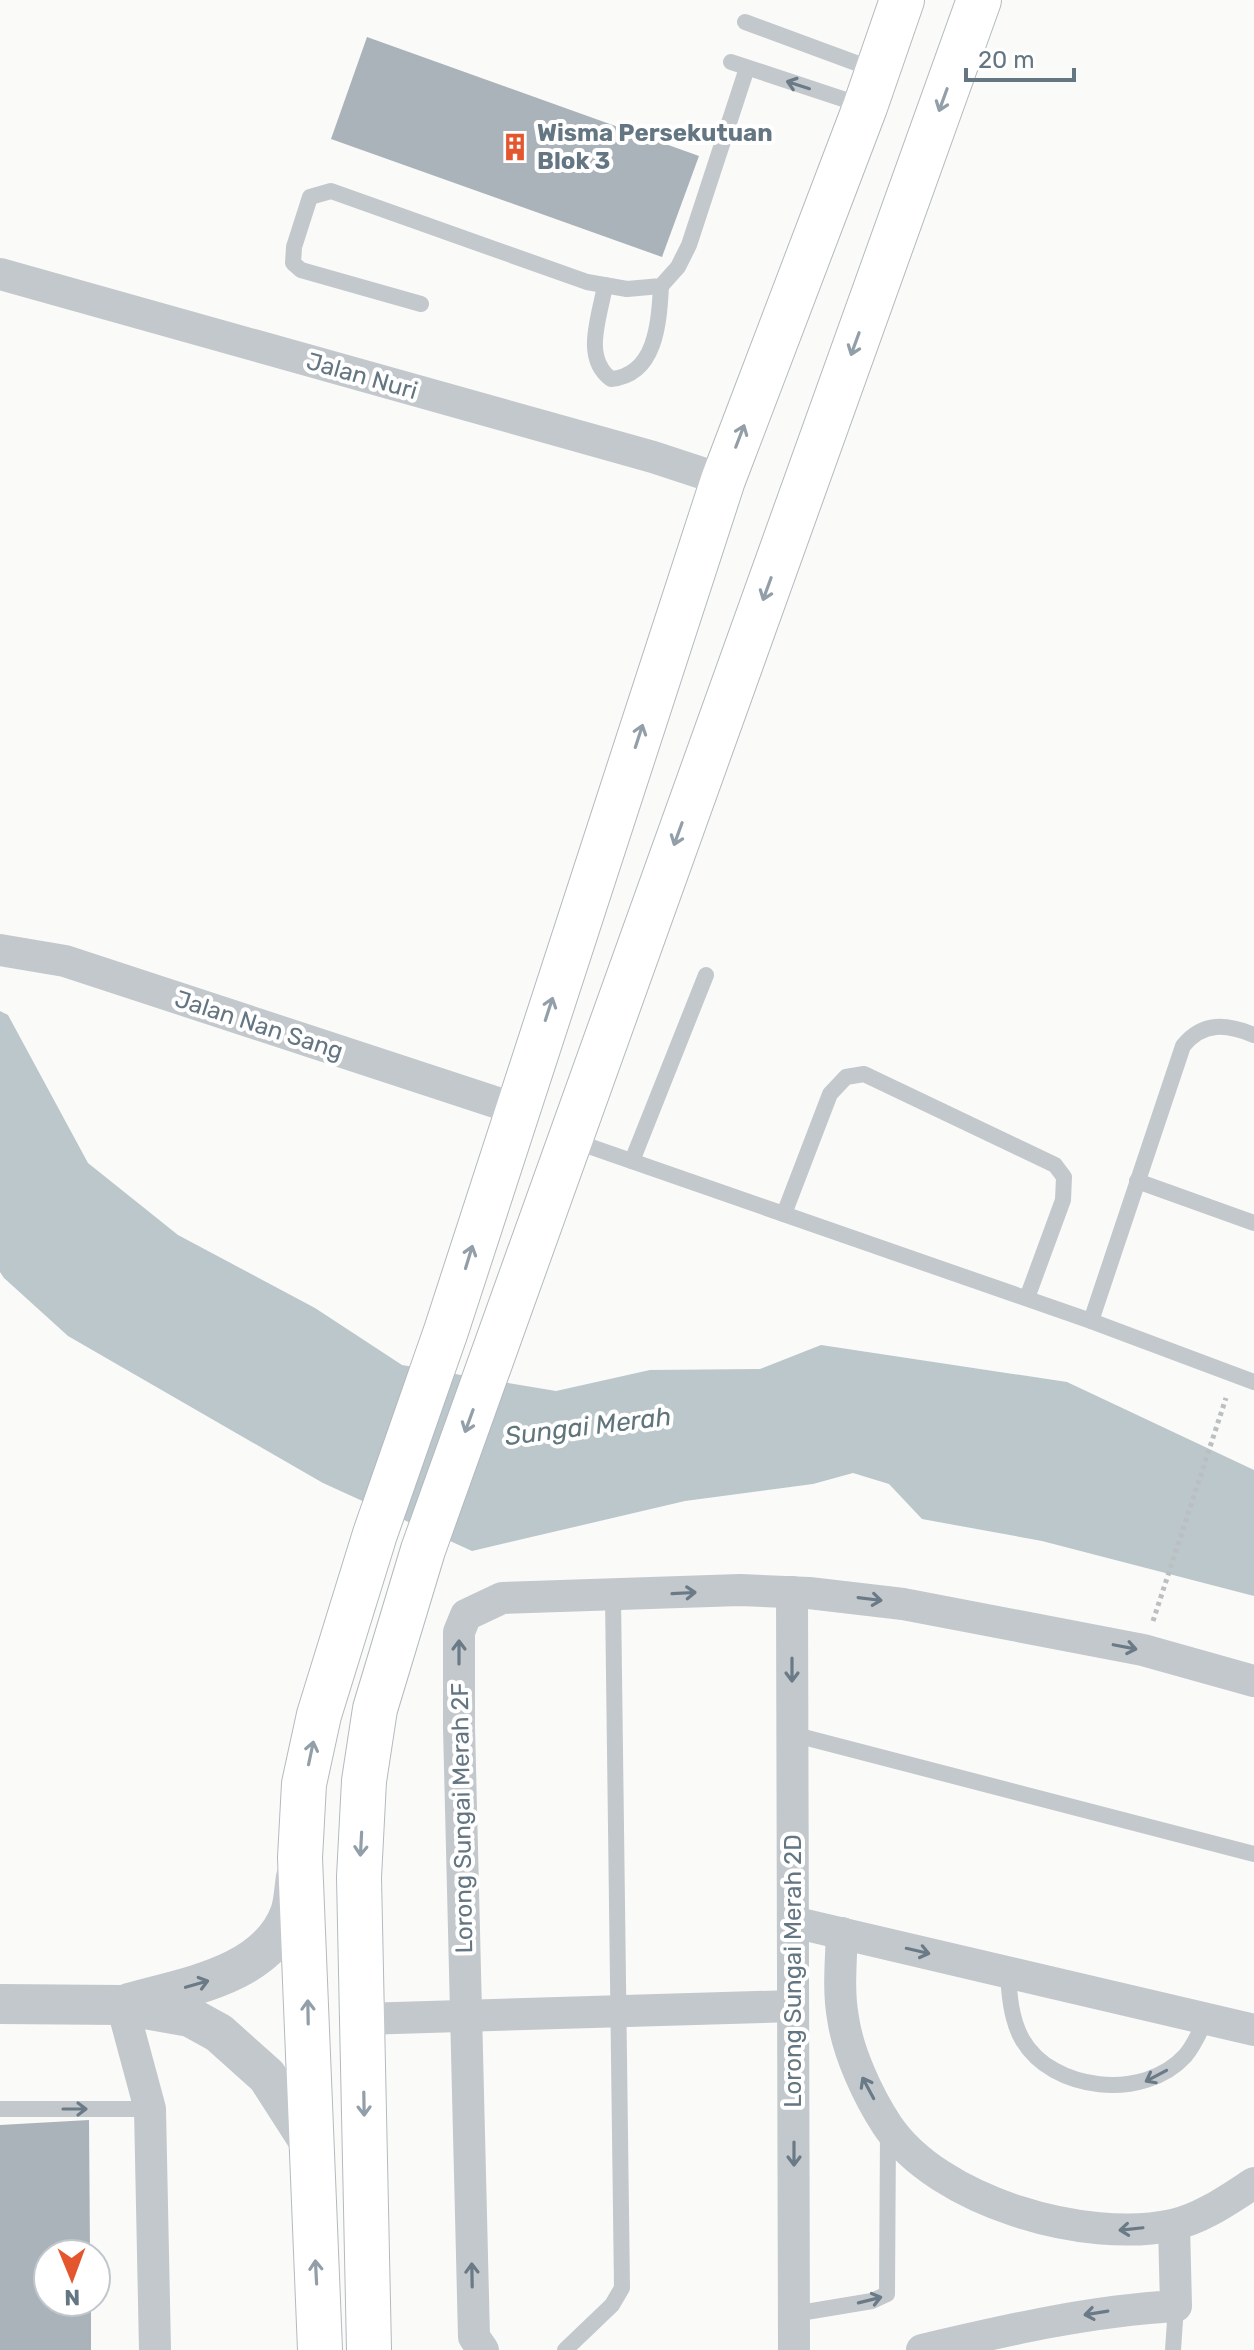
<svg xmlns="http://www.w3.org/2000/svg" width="1254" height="2350" font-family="Rubik,sans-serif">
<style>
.water{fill:#bbc7cb}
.building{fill:#aab3b9}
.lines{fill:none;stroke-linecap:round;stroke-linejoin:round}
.secondary-casing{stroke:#b3babf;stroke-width:46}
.path{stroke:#bbbfc2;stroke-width:5;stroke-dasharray:4 4;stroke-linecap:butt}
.service{stroke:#c3c8cc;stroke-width:16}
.minor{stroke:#c3c8cc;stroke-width:32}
.tertiary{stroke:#c3c8cc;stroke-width:40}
.secondary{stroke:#fff;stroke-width:44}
.oneway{stroke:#6a7a87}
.oneway2{stroke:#939fa8}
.labels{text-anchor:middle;stroke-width:8;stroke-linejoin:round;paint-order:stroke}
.poi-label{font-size:24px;font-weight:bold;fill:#657683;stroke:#fff;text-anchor:start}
.street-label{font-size:24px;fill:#657683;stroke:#fff}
.water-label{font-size:26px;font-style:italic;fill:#60757c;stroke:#fff}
</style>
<rect width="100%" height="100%" fill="#fafaf8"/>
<path class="water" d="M0,1011l8,4 80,148 90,72 137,73 87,57 154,26 94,-21 110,-1 61,-24 246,37 187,88v126l-212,-55 -120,-22 -33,-35 -36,-11 -40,11 -128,17 -213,50 -149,-68 -255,-147 -64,-58 -4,-6z"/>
<g class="building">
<path d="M367,37l332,119 -37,101 -331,-118z"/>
<path d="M89,2120l1,134h-42v48h43v48h-91v-225z"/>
</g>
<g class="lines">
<defs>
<g id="secondary">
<path d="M320,2350l-20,-492 4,-74 15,-69 56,-181 71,-203 277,-851 142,-373 37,-107"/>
<path d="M369,2350l-10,-473 5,-96 11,-72 48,-159 556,-1550"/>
</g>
</defs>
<use href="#secondary" class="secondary-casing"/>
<path class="path" d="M1153,1621l73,-223"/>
<g class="service">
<path d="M745,22l130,48"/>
<path d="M731,62l133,44"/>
<path d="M605,285c-5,32 -23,72 6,94 45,-4 48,-56 50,-93"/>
<path d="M421,304l-120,-34 -8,-7 1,-16 16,-50 21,-6 256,91 40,7 34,-3 17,-19 11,-22 58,-177"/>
<path d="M574,1141l517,180 163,61"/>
<path d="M632,1161l74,-186"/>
<path d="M1137,1181l117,42"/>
<path d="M784,1214l46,-120 16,-17 18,-3 191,91 9,12 -1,23 -36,98"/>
<path d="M1091,1321l92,-275c20,-25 44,-22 71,-11"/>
<path d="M792,1734l462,120"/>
<path d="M1008,1972c1,22 3,47 14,67 30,53 122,62 163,17 9,-10 15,-25 21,-37"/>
<path d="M0,2109h150"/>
<path d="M794,2314l78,-13 15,-7 1,-162"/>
<path d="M565,2350l47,-45 10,-17 -9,-691"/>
<path d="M1173,2350l3,-44"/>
</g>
<g class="minor">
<path d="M0,274l653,183 70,23"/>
<path d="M0,950l65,11 451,148"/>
<path d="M792,1592l2,758"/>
<path d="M793,1922l461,108"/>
<path d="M842,1933c-1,28 -4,58 1,85 5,35 25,78 44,107 51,77 199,119 286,100 30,-7 56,-26 81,-42"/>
<path d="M122,2005l28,104 5,241"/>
<path d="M362,2019l431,-13"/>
<path d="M483,2350l-9,-13 -15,-610v-95l7,-17 36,-17 238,-8 69,3 94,11 240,46 111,31"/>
<path d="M922,2350c85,-20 167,-39 254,-44l-2,-81"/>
</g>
<g class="tertiary">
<path d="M129,2003c55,-16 138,-27 161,-90 4,-11 4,-24 6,-36"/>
<path d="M0,2004l122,1 68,12 29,16 48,43 43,67"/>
</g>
<use href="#secondary" class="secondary"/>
</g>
<defs><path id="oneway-shaft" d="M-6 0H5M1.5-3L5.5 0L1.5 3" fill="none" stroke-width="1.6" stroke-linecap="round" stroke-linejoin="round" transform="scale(2)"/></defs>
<g class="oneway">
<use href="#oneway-shaft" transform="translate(798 85) rotate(-162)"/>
<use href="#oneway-shaft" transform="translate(684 1593) rotate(-3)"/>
<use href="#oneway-shaft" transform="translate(870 1599) rotate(7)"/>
<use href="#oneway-shaft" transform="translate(1125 1647) rotate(11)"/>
<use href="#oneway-shaft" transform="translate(459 1652) rotate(-90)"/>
<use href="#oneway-shaft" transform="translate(792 1670) rotate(90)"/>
<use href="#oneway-shaft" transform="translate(918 1951) rotate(13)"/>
<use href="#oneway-shaft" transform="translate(197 1984) rotate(-16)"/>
<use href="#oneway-shaft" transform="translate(1156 2076) rotate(152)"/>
<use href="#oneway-shaft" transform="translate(868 2088) rotate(-118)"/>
<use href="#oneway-shaft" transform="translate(75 2109)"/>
<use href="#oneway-shaft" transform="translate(794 2154) rotate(90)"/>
<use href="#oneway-shaft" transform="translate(1131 2229) rotate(174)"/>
<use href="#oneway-shaft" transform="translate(472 2275) rotate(-91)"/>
<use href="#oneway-shaft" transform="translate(870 2300) rotate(-14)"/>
<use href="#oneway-shaft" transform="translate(1096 2313) rotate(171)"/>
</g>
<g class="oneway2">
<use href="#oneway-shaft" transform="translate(943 100) rotate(110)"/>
<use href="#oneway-shaft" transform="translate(855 344) rotate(110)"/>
<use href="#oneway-shaft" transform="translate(740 436) rotate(-69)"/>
<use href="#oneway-shaft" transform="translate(767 589) rotate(110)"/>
<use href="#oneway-shaft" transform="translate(639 736) rotate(-72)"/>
<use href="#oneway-shaft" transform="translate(678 834) rotate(110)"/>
<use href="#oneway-shaft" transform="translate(549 1009) rotate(-72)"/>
<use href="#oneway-shaft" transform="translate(469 1257) rotate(-73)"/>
<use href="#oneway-shaft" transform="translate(469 1421) rotate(110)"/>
<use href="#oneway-shaft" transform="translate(311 1753) rotate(-78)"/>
<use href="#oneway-shaft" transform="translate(361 1844) rotate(93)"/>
<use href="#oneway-shaft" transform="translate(308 2012) rotate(-91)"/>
<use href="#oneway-shaft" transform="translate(364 2104) rotate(89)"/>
<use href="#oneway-shaft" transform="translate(316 2272) rotate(-93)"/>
</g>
<defs>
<symbol id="building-bare" viewBox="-9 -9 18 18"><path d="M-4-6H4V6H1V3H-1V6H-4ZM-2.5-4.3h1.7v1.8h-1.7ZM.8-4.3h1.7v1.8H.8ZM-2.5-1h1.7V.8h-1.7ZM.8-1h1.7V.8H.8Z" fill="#e4572e" stroke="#fff" stroke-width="2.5" paint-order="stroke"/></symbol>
</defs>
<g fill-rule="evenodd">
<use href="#building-bare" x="495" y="127" width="40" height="40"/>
</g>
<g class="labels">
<g class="poi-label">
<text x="537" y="141">Wisma Persekutuan<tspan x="537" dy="28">Blok 3</tspan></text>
</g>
<g class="street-label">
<text transform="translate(362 376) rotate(16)" y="8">Jalan Nuri</text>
<text transform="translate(259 1025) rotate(18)" y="8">Jalan Nan Sang</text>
<text transform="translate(462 1818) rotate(-91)" y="8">Lorong Sungai Merah 2F</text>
<text transform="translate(793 1971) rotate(-90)" y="8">Lorong Sungai Merah 2D</text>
</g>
<g class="water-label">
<text transform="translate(588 1426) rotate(-7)" y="9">Sungai Merah</text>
</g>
</g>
<g transform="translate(72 2278) rotate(179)"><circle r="38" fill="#ffffff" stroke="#c1c8cd" stroke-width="2"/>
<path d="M0-6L14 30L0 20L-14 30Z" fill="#e4572e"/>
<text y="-12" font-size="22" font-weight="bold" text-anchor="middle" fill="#657683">N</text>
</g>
<path d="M966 68v12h108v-12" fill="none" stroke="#657683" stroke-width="4"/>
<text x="978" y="68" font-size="24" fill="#657683" stroke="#ffffff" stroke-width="6" paint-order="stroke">20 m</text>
</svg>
